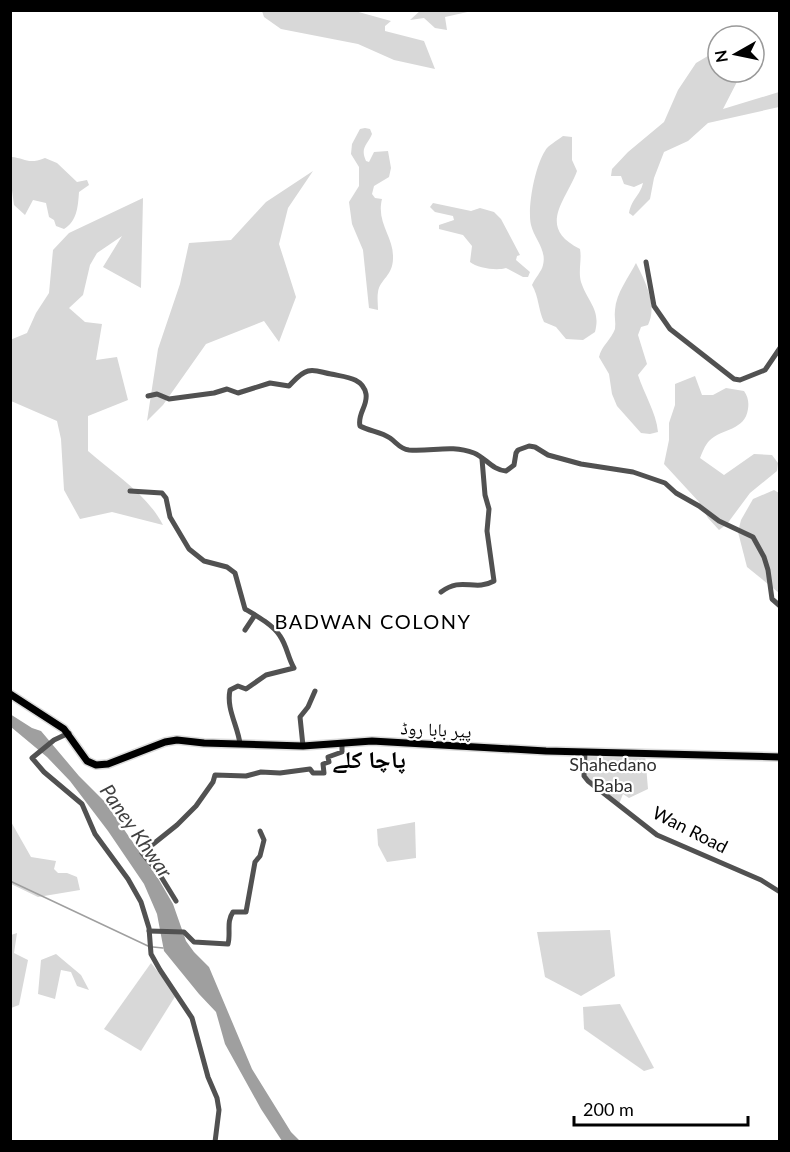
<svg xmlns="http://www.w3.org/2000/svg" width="790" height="1152" font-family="Lato,'Noto Naskh Arabic',sans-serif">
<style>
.green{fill:#d8d8d8}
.water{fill:#9f9f9f}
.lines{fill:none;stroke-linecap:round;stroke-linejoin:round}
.stream{stroke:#9f9f9f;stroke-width:1.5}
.major-casing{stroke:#dbdbdb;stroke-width:10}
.minor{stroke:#515151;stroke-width:5}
.major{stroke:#000;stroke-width:7}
.labels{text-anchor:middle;stroke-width:4.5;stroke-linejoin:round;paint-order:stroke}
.street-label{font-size:18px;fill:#000;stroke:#fff}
.park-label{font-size:18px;fill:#2f2f2f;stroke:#fff}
.neighbourhood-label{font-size:20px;letter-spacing:1.5px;fill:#000;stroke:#fff}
.water-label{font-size:20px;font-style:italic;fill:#404040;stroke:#fff}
.district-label{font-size:24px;font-weight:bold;fill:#000;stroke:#fff}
</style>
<rect width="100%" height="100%" fill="#fff"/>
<g class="green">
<path d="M421,10h51v1l-27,6 2,13 -12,-2 -11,-10 -14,2z"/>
<path d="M355,11l36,10 -6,5v5l39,10 11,28 -41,-9 -36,-16 -77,-15 -17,-12 -2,-6z"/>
<path d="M718,50v22h21l1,4 -17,33 56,-17v15l-71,16 -20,18 -24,11 -10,26 -4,21 -17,17 -4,-3c3,-15 11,-17 14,-30l-9,4 -10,-3 -3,-8h-10l1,-7 16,-17 36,-30 14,-32 18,-27z"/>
<path d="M365,128l5,1 2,5c-5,12 -12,13 -6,27l3,1 5,-10 14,-1 3,17 -2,9 -15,9 -2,8 3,4 7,1c-6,24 12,38 11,59 0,18 -13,21 -15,34 -1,5 0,13 0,18l-9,-2 -6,-58 -11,-26 -3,-22 10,-16v-19l-8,-13 1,-10 8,-15z"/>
<path d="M563,136l9,1v23l5,11c-11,30 -41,56 3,78 2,11 -2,22 1,33 7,21 20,27 14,50l-12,8 -17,-1 -10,-12 -12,-5c-6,-13 -5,-25 -12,-37 3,-7 10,-14 11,-20 4,-15 -9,-27 -12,-40 -4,-17 4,-59 14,-74 3,-6 12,-10 18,-15z"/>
<path d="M11,157c15,1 16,8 34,1l12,5 20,19 10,-2 2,5 -10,7c-1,15 -2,29 -15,37l-8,-3 -2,-6 -5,-3 -3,-14 -13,-3 -8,15 -11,-10 -3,-22z"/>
<path d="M313,171l-25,37 -9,36 17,53 -17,45 -15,-21 -58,23 -43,61 -16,16 11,-72 22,-65 9,-41 42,-3 35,-38z"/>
<path d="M143,198l-2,90 -38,-21 19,-31 -25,17 -7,12 -7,30 -14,13 16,14 17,2 -6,36 21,-3 11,43 -40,16v35c26,23 59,43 75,74l-51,-13 -32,7 -16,-29 -3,-51 -4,-18 -46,-20 -1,-61 17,-7 9,-20 13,-20 4,-43 16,-17z"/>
<path d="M433,203l38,8 9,-3 14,4 7,7 19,36 -3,1 -1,4 14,12 -2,5h-5l-17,-9c-9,3 -29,0 -36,-6l2,-16 -9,-11 -24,-6v-4l15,-5 -1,-4 -18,-4 -5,-5z"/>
<path d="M636,263c9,18 22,43 12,62l-7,2 -3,8 9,29 -9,11c6,19 18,37 20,57l-8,2 -9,-1 -24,-27 -5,-12 -3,-20 -10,-17c3,-12 12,-17 16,-28 1,-7 -1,-13 0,-19 1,-17 14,-33 21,-47z"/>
<path d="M695,376l7,19h11l13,-7 18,3c4,6 5,11 4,18 -3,22 -26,19 -39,32 -4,4 -7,12 -9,17l24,17 30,-21 18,1 6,8 -1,8 -27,22 -23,31 -8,6 -11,-12 -9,-16 -35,-38 5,-24v-17l6,-18v-21z"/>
<path d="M774,490l5,3v100l-32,-26 -9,-35 3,-12 12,-21z"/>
<path d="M585,752l60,2 3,35 -19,9 -6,-4 -4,10 -35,-28z"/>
<path d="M10,820l21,37 25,4 -2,8 4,4h9l10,4 3,13 -42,7 -27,-13z"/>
<path d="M415,822l1,36 -29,4 -9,-17 -1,-16z"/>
<path d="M610,930l5,46 -34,20 -36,-19 -8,-45z"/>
<path d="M17,933l-3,20 14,7 -9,45 -8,3v-73z"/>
<path d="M56,954l25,21 8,15 -12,-4 -6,-14 -10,-2 -6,29 -17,-5 3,-34z"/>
<path d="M151,963l25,32 -35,56 -37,-22z"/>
<path d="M620,1004l34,64 -10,3 -60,-42 -1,-22z"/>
</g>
<path class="water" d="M10,714l22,14 9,3 38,45 26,26 54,78 14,24 13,37 8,11 15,15 43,102 39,63 9,9h-18l-21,-32 -36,-65 -9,-32 -17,-18 -35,-43 -7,-37 -13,-30 -36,-53 -38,-50 -23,-24 -36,-30z"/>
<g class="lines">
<g class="stream">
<path d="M10,881l138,65"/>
<path d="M153,947l10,1"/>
</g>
<defs>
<path id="major" d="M10,694l54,35 23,32 9,4 12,-1 57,-22 12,-2 27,3 99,3 69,-5 174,10 234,6"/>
</defs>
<use href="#major" class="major-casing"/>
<g class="minor">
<path d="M646,262l8,44 16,23 64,50 6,1 25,-10 15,-22"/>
<path d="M148,396l9,-2 12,5 45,-6 13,-4 11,4 32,-10 19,3c6,-6 11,-13 19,-15 8,-2 15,2 23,3 13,3 32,3 35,20 2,12 -9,20 -6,32 9,5 21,6 30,12 7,5 10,11 19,12 23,2 42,-6 65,3 12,5 18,17 32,18l8,-6 2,-12 2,-3 11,-4 6,1 13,8 33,9 52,8 32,11 11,10 23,13 20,15 34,16 11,20 4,13 4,29 8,7"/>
<path d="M130,491l32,2 4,5 4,19 19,32 15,12 23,6 8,6 10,36c12,7 28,16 35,27 7,10 8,22 14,32l-28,7 -20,14 -8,-3 -8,4c-4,19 8,36 10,54"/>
<path d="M441,592c21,-16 33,0 53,-11l-7,-50 2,-22 -4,-14 -3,-36"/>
<path d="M245,630l10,-15"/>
<path d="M69,733l-15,7 -22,18 12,14 38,32 13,30 33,45 13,23 8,26 2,26 9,16 32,48 16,59 9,21 2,12 -4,32"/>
<path d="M303,746l-3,-29 8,-10 7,-16"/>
<path d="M585,752l-1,24 4,5 69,54 104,45 19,12"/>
<path d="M176,901l-16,-26 -18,-22 35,-28 19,-19 17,-24 2,-7 31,1 15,-4 19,1 30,-4 3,4h11l-1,-9 6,-2 -1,-5 14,-5v-9"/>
<path d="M149,931l35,1 10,10 34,2c3,-11 -2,-22 5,-32h13l9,-50 5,-6 4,-16 -4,-9"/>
</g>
<use href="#major" class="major"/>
</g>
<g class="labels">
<g class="street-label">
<text transform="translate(436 730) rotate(3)" y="6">پیر بابا روڈ</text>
<text transform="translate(690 830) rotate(27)" y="6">Wan Road</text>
</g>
<g class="park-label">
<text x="613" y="771">Shahedano<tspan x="613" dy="21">Baba</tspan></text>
</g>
<g class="neighbourhood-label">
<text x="373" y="629">BADWAN COLONY</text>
</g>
<g class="water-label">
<text transform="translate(136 831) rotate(55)" y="7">Paney Khwar</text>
</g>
<g class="district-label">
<text x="369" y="768">پاچا کلے</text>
</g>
</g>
<rect width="790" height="1152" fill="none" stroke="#000000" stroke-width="24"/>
<g transform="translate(736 54) rotate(261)"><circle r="28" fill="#ffffff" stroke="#999999" stroke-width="1.5"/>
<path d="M0-4.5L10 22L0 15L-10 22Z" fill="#000000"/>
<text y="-9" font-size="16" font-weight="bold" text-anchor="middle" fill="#000000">N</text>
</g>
<path d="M574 1116v9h174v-9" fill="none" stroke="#000000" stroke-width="3"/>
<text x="583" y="1116" font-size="18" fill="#000000" stroke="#ffffff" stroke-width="4.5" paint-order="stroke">200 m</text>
</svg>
